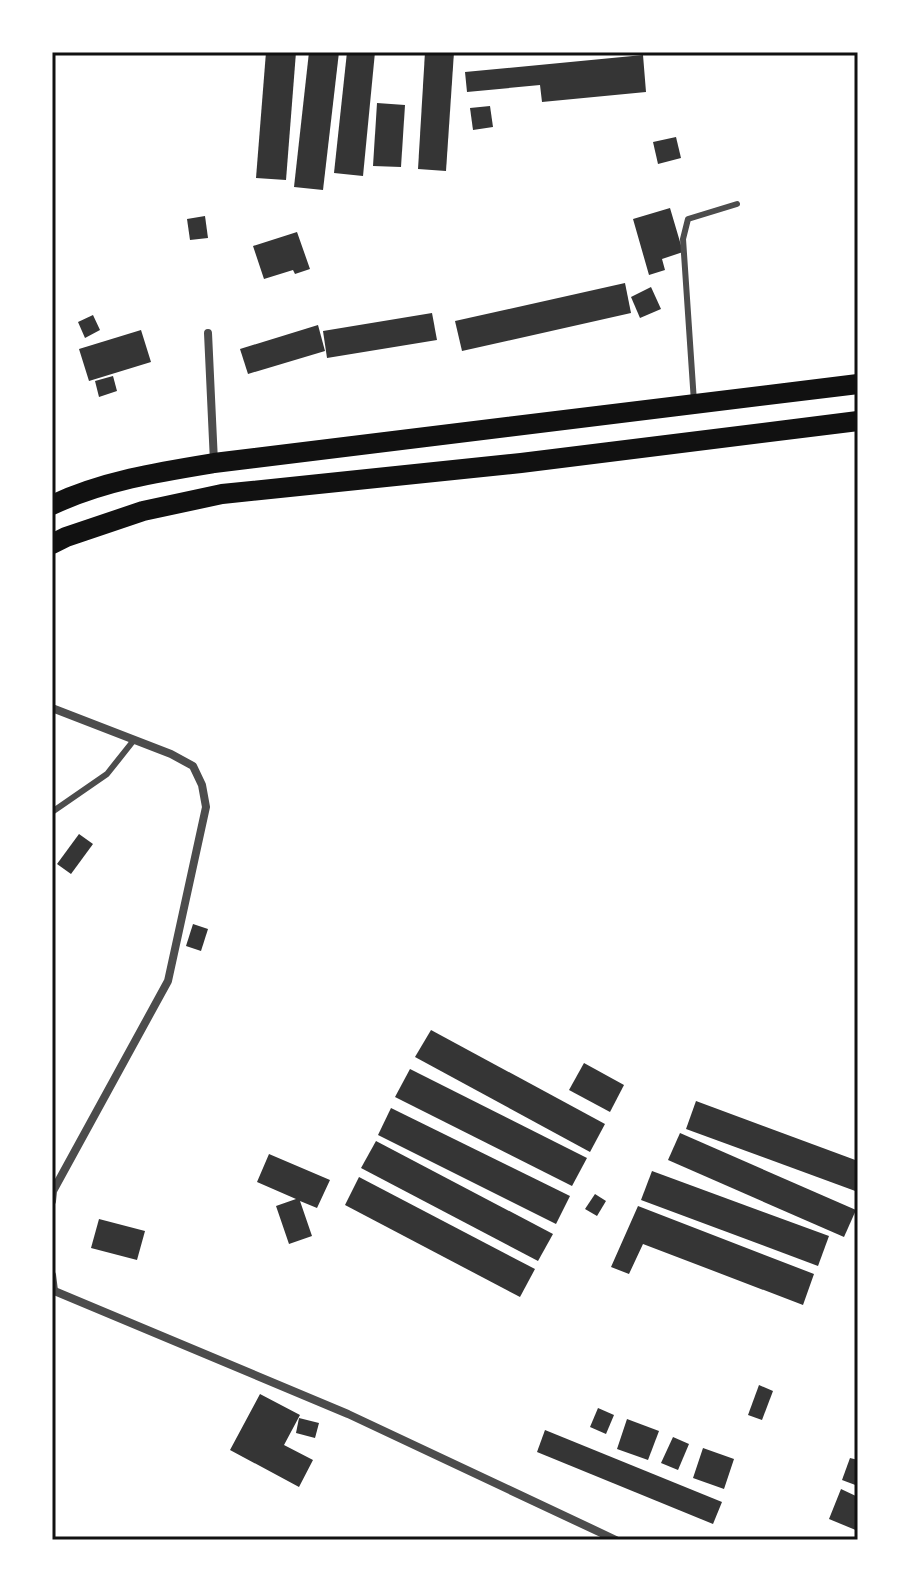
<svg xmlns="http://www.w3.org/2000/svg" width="910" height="1592" font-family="Quicksand,sans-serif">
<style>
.building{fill:#353535}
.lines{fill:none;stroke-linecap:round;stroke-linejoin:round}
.service{stroke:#4c4c4c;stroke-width:6}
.minor{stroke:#4c4c4c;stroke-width:8}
.primary{stroke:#111;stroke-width:20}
.neatline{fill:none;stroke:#111;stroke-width:3}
</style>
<rect width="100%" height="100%" fill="#fff"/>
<g class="building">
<path d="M266,52h30l-10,128 -30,-2z"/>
<path d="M309,52h30l-16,138 -29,-3z"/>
<path d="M347,52h28l-12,124 -29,-3z"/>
<path d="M425,52h29l-8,119 -28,-2z"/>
<path d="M643,55l3,37 -104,10 -2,-17 -73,7 -2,-20z"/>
<path d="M377,103l28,2 -4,62 -28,-1z"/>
<path d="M490,106l3,21 -20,3 -3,-22z"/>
<path d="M676,137l5,21 -23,6 -5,-22z"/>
<path d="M670,208l13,44 -21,7 3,11 -16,5 -16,-56z"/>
<path d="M205,216l3,22 -18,2 -3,-21z"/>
<path d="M297,232l13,37 -15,5 -2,-4 -29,9 -11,-33z"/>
<path d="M625,283l6,30 -169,38 -7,-30z"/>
<path d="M651,287l10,22 -21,9 -9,-21z"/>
<path d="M432,313l5,27 -110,18 -4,-27z"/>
<path d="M93,315l7,15 -15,8 -7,-16z"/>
<path d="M318,325l7,26 -77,23 -8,-25z"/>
<path d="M141,330l10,32 -62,19 -10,-32z"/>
<path d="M113,376l4,15 -18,6 -4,-16z"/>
<path d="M79,834l14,10 -22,30 -14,-10z"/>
<path d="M193,924l15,5 -7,22 -15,-5z"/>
<path d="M431,1030l174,94 -15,28 -175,-95z"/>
<path d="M584,1063l40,22 -14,27 -41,-22z"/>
<path d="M410,1069l177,89 -15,28 -177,-89z"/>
<path d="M696,1101l162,60v31l-172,-63z"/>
<path d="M391,1108l179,88 -14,28 -178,-89z"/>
<path d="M680,1133l176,77 -12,27 -176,-77z"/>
<path d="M376,1141l177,93 -15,27 -177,-93z"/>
<path d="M269,1154l61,26 -13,28 -17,-7 12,35 -23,8 -13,-38 20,-7 -39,-17z"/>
<path d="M652,1171l177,65 -11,30 -177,-66z"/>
<path d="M359,1177l176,92 -15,28 -175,-92z"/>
<path d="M595,1194l11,7 -9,15 -12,-7z"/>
<path d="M638,1206l176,68 -11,31 -160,-61 -14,30 -18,-7z"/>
<path d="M99,1219l46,12 -8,29 -46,-12z"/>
<path d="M759,1385l14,6 -11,29 -14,-5z"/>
<path d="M260,1394l40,21 -16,30 29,15 -14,27 -69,-37z"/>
<path d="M598,1408l16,7 -8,19 -16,-7z"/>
<path d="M299,1418l20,5 -4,15 -19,-5z"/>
<path d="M627,1419l32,12 -11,29 -31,-11z"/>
<path d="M545,1430l177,72 -9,22 -176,-72z"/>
<path d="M673,1437l16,7 -11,26 -17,-7z"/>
<path d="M703,1448l31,11 -10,30 -31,-11z"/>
<path d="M850,1458l8,2v26l-16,-6z"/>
<path d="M841,1489l17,8v34l-29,-12z"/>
</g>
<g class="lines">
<g class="service">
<path d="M694,402l-11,-163 5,-20 49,-15"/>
<path d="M52,812l55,-38 27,-34"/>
</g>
<g class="minor">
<path d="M208,333l6,129"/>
<path d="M52,708l119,46 22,12 9,19 4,22 -38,174 -115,210 -1,10"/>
<path d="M52,1275l2,16"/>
<path d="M52,1290l296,124 268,126"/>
</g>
<g class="primary">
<path d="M52,505c51,-24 107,-33 162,-42l644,-79"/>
<path d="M52,544l14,-7 77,-26 79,-17 299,-31 337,-42"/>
</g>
</g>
<rect width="910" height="1592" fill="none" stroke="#ffffff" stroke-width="108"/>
<rect x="54" y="54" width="802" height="1484" class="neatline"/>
</svg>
